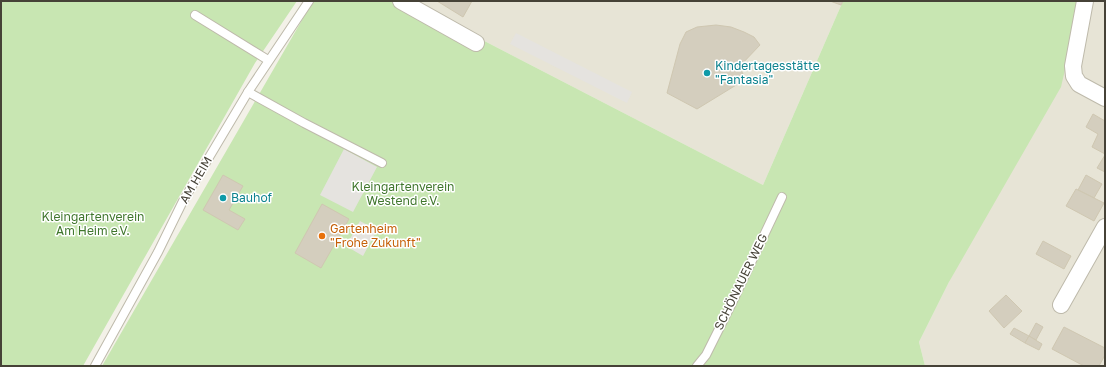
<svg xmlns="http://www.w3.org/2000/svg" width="1106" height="367" font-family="'Golos Text',sans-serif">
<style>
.residential{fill:#e7e4d6}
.green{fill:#c8e6b2}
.parking{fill:#e5e3df}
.building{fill:#d4cebe;stroke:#cfc7b1}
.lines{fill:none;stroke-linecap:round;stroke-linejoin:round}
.service-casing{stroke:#bebaab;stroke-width:10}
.minor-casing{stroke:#bebaab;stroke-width:18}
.service{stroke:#fff;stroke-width:8}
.minor{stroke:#fff;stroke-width:16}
.culture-dot{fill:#0f9aa8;stroke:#fff;stroke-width:1.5}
.food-dot{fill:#e8710a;stroke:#fff;stroke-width:1.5}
.labels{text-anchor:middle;stroke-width:3;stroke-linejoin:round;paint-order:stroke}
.culture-label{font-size:12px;fill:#0d838f;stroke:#fff;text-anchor:start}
.street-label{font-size:12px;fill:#464237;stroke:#fff}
.park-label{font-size:12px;fill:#3f762c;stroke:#fff}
.food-label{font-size:12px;fill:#c56008;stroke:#fff;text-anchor:start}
</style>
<rect width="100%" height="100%" fill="#f3f1e8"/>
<g class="residential">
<path d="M407,1h436l-80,184z"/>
<path d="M1081,1h24v365h-180l-6,-24 30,-60z"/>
</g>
<g class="green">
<path d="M1,1h296l-42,62 -172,303h-82z"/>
<path d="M313,1h94l356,184 80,-184h238l-20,86 -112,195 -30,60 6,24h-823z"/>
</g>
<g class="parking">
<path d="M516,33l116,59 -5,11 -117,-59z"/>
<path d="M344,149l33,18 -24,45 -33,-17z"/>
<path d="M360,221l17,9 -14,26 -17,-10z"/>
</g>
<g class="building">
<path d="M437,1h35l-9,16z"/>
<path d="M830,1h13l-2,4z"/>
<path d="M716,25l15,2 13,5 10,5 6,8 -21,22 7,12 -49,30 -30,-16 13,-49 6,-12 11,-5z"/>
<path d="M1093,114l12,7v33l-13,-7 6,-13 -12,-7z"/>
<path d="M1105,155v17l-8,-4z"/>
<path d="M223,175l20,11 -14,24 16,9 -7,11 -35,-20z"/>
<path d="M1086,175l16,9 -8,14 -16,-8z"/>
<path d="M1076,189l28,14 -10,18 -28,-15z"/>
<path d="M322,204l27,15 -28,49 -26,-15z"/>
<path d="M1043,241l28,15 -7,13 -28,-15z"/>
<path d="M1006,295l16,16 -18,17 -15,-17z"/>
<path d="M1036,323l7,4 -7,13 -7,-4z"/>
<path d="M1064,327l41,21v7l-6,11h-15l-32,-17z"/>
<path d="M1014,328l15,8 -4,7 -15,-9z"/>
<path d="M1029,336l13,8 -3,6 -14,-7z"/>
</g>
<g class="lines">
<defs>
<g id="service">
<path d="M195,15l73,45"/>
<path d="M248,92l56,31 78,40"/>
<path d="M95,366l63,-114 25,-51 65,-109 61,-91"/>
<path d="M697,366l9,-11 25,-50 51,-108"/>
</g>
<g id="minor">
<path d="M401,1l75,42"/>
<path d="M1085,1l-12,65 1,10 5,8 26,14"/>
<path d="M1061,305l44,-78"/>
</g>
</defs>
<use href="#service" class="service-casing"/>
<use href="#minor" class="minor-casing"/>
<use href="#service" class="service"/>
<use href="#minor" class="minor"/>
</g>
<g class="culture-dot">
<circle cx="707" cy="73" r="4"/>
<circle cx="223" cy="198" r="4"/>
</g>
<circle class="food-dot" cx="322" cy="236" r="4"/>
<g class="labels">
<g class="culture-label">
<text x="715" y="70">Kindertagesstätte<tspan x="715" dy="14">"Fantasia"</tspan></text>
<text x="231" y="202">Bauhof</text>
</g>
<g class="street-label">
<text transform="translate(196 180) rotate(-60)" y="4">AM HEIM</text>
<text transform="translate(741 282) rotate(-64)" y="4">SCHÖNAUER WEG</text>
</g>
<g class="park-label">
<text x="403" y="191">Kleingartenverein<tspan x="403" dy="14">Westend e.V.</tspan></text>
<text x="93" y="221">Kleingartenverein<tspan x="93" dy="14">Am Heim e.V.</tspan></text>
</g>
<g class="food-label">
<text x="330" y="233">Gartenheim<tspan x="330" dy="14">"Frohe Zukunft"</tspan></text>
</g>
</g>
<rect width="1106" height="367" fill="none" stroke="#464237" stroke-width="4"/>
</svg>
